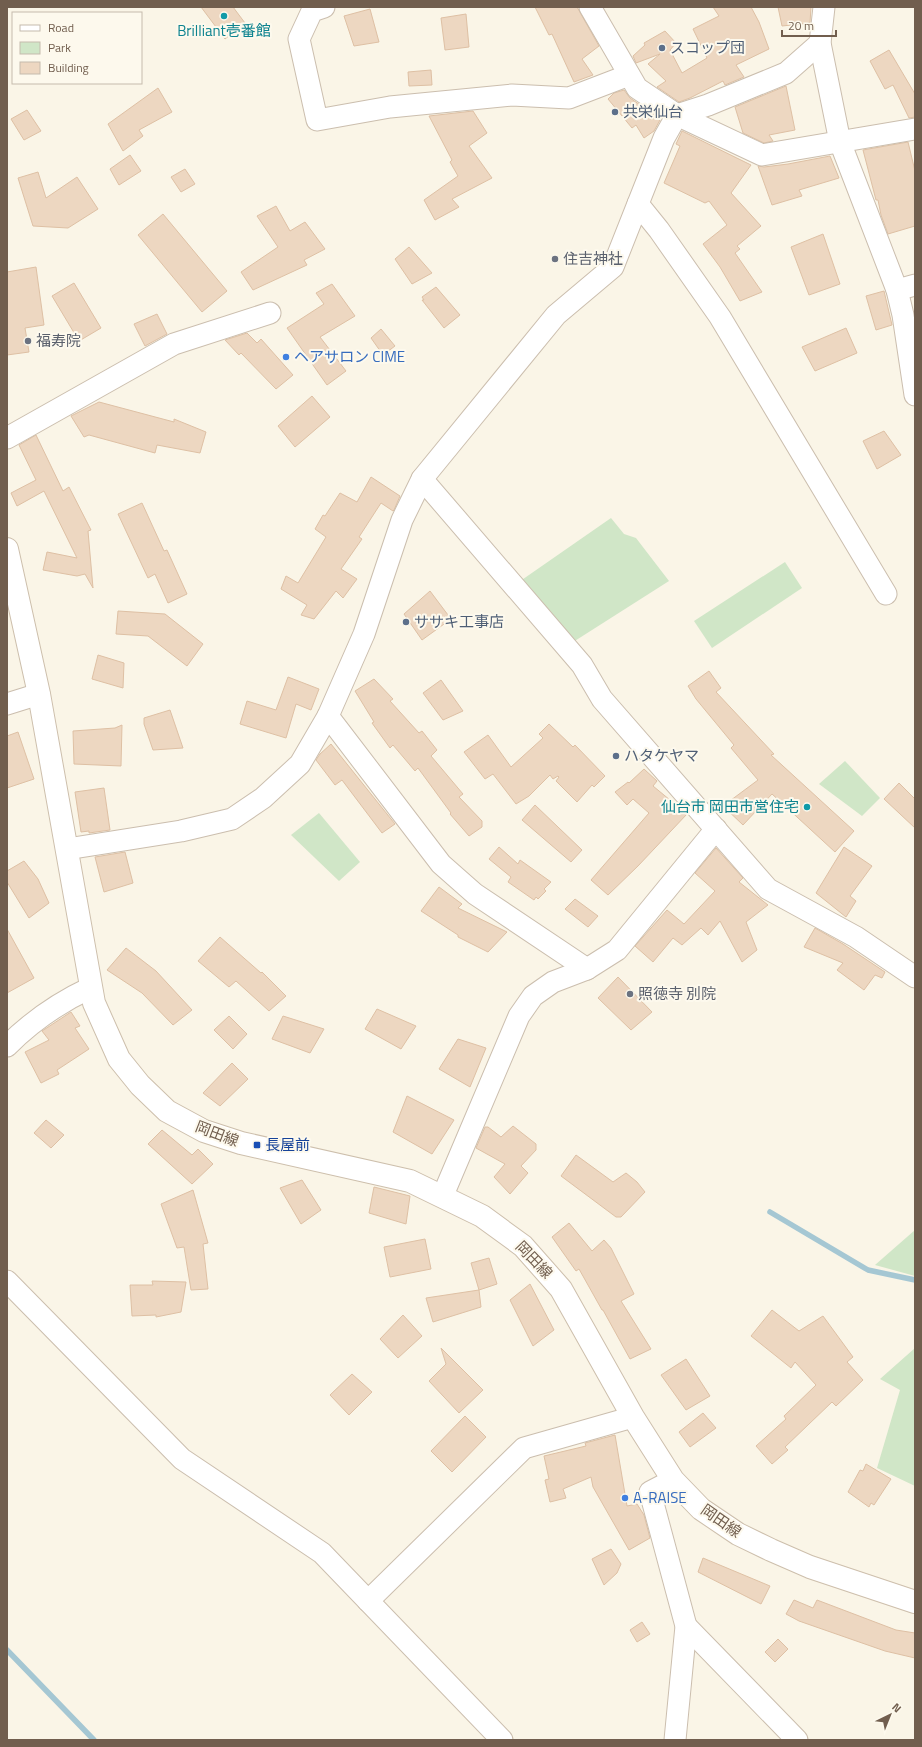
<svg xmlns="http://www.w3.org/2000/svg" width="922" height="1747" font-family="'Titillium Web','Noto Sans JP',sans-serif">
<style>
.green{fill:#d0e6c7}
.lines{fill:none;stroke-linecap:round;stroke-linejoin:round}
.stream{stroke:#a5c7d3;stroke-width:5.5}
.building{fill:#edd7c1;stroke:#dec0a4}
.street-casing{stroke:#cbbeae;stroke-width:23}
.secondary-casing{stroke:#cdbfac;stroke-width:24}
.street{stroke:#fff;stroke-width:21}
.secondary{stroke:#fff;stroke-width:22}
.culture-dot{fill:#0f9aa8;stroke:#fdf9ed;stroke-width:1.5}
.service-dot{fill:#5c6f8a;stroke:#fdf9ed;stroke-width:1.5}
.worship-dot{fill:#6b7280;stroke:#fdf9ed;stroke-width:1.5}
.shop-dot{fill:#3f7fe0;stroke:#fdf9ed;stroke-width:1.5}
.transit-dot{fill:#1a4fb4;stroke:#fdf9ed;stroke-width:1.5}
.labels{text-anchor:middle;stroke-width:4;stroke-linejoin:round;paint-order:stroke}
.culture-label{font-size:15px;fill:#0d838f;stroke:#fdf9ed}
.service-label{font-size:15px;fill:#4e5e75;stroke:#fdf9ed;text-anchor:start}
.worship-label{font-size:15px;fill:#5b616d;stroke:#fdf9ed;text-anchor:start}
.shop-label{font-size:15px;fill:#366cbe;stroke:#fdf9ed;text-anchor:start}
.street-label{font-size:15px;fill:#715e4e;stroke:#fdf9ed}
.transit-label{font-size:15px;fill:#164399;stroke:#fdf9ed;text-anchor:start}
</style>
<rect width="100%" height="100%" fill="#faf5e7"/>
<g class="green">
<path d="M611,518l13,16 12,4 33,43 -99,63 -54,-60z"/>
<path d="M785,562l17,26 -90,60 -18,-27z"/>
<path d="M845,761l35,37 -18,18 -43,-32z"/>
<path d="M319,813l41,49 -21,19 -48,-46z"/>
<path d="M915,1230v46l-40,-11z"/>
<path d="M915,1348v138l-38,-18 23,-78 -20,-11z"/>
</g>
<g class="lines">
<g class="stream">
<path d="M770,1212l98,58 47,10"/>
<path d="M7,1650l87,90"/>
</g>
</g>
<g class="building">
<path d="M201,7h32l12,16 -20,16z"/>
<path d="M535,7h42l22,39 -17,13 11,16 -19,7 -22,-48 -3,1z"/>
<path d="M713,7h38l8,15 10,27 -33,16 8,12 -19,8 -2,-4 -33,17 -11,4 -22,-15 9,-6 -18,-17 12,-10 -24,9 -3,-7 12,-11 -1,-2 21,-12 11,12 -6,7 12,23 25,-15 -14,-29 26,-13z"/>
<path d="M778,7h33l-1,16 -28,3z"/>
<path d="M370,9l9,33 -25,4 -10,-30z"/>
<path d="M466,14l3,33 -24,3 -4,-32z"/>
<path d="M889,50l26,44v23l-6,1 -16,-33 -8,4 -15,-28z"/>
<path d="M431,70l1,15 -23,1 -1,-14z"/>
<path d="M786,86l9,44 -26,5 4,6 -9,2 -21,-10 -8,-26z"/>
<path d="M158,88l14,24 -33,18 4,6 -20,15 -15,-27z"/>
<path d="M624,90l6,8 29,20 -2,1 3,1 -6,11 -10,7 -8,-13 -4,3 -24,-29 6,-6z"/>
<path d="M27,110l14,21 -17,9 -13,-21z"/>
<path d="M473,111l14,22 -18,13 23,32 -40,21 7,8 -24,13 -11,-20 34,-24 -8,-14 2,-2 -23,-44z"/>
<path d="M682,131l69,34 -20,28 30,33 -24,20 3,3 -5,4 27,39 -22,9 -20,-34 -17,-23 24,-19 -18,-24 -4,2 -41,-20 16,-37 -4,-2z"/>
<path d="M908,142l7,29v55l-27,8 -7,-19 -3,-15h-2l-13,-50z"/>
<path d="M130,155l11,16 -22,14 -9,-16z"/>
<path d="M830,156l9,22 -40,12 3,6 -30,9 -14,-39 6,1 24,-3z"/>
<path d="M185,169l10,15 -14,8 -10,-15z"/>
<path d="M38,172l8,26 31,-21 21,32 -30,19 -35,-2 -15,-48z"/>
<path d="M276,206l14,25 15,-9 20,27 -21,11 3,5 -54,25 -12,-18 37,-25 -21,-31z"/>
<path d="M163,214l64,77 -25,21 -64,-77z"/>
<path d="M823,234l17,50 -31,11 -18,-48z"/>
<path d="M409,247l23,26 -20,11 -17,-25z"/>
<path d="M36,267l8,58 -19,3 4,24 -22,3v-83z"/>
<path d="M74,283l27,45 -22,13 -27,-45z"/>
<path d="M332,284l23,32 -35,21 26,34 -19,14 -40,-57 37,-24 -8,-11z"/>
<path d="M436,287l24,28 -16,13 -22,-28h2l-2,-3z"/>
<path d="M884,291l8,34 -16,5 -10,-34z"/>
<path d="M157,314l10,20 -22,12 -11,-22z"/>
<path d="M846,328l11,25 -42,18 -13,-24z"/>
<path d="M381,329l14,17 -12,9 -12,-17z"/>
<path d="M247,333l10,10 4,-4 32,36 -17,14 -35,-36 -2,2 -14,-15z"/>
<path d="M312,396l18,21 -35,30 -17,-21z"/>
<path d="M99,402l75,20v-3l32,13 -6,21 -43,-8 -2,8 -66,-18 -5,2 -13,-21z"/>
<path d="M884,431l17,24 -24,14 -14,-28z"/>
<path d="M36,435l27,56 6,-4 22,43 -3,1 5,57 -8,-14 -8,2 -34,-6 4,-18 30,6 -33,-67 -27,15 -6,-13 25,-13 -17,-35z"/>
<path d="M371,477l29,19 -6,14 -1,1 -12,-8 -22,34 3,2 -21,30 16,10 -14,19 -7,-7 -22,28 -13,-4 6,-10 -26,-16 5,-13 12,7 28,-46 -11,-8 8,-14 2,1 15,-23 17,9z"/>
<path d="M142,503l22,48 3,-1 20,44 -19,9 -13,-29 -7,4 -30,-64z"/>
<path d="M430,591l21,28 -29,21 -18,-26z"/>
<path d="M118,611l47,3 38,30 -16,22 -39,-30 -32,-2z"/>
<path d="M98,655l26,8 -1,25 -31,-9z"/>
<path d="M709,671l12,17 -5,4 58,62 -3,1 83,76 -19,21 -63,-58 -29,31 -20,-19 35,-26 -27,-32 3,-3 -38,-46 -8,-13z"/>
<path d="M288,677l31,12 -8,21 -15,-6 -10,34 -46,-14 7,-23 29,9z"/>
<path d="M374,679l19,20 -3,2 29,32 3,-2 15,19 -6,6 32,38 -4,3 23,24v6l-13,9 -19,-22 1,-1 -33,-45 -3,3 -22,-26 -3,3 -18,-25 2,-1 -19,-31z"/>
<path d="M441,680l22,31 -20,9 -20,-27z"/>
<path d="M170,710l13,38 -30,2 -9,-26v-6z"/>
<path d="M549,724l24,23 2,-2 30,31 -11,11 -2,-2 -15,17 -21,-21 3,-4 -1,-1 -5,3 -3,-4 -21,21 -13,8 -23,-30 -8,5 -21,-27 24,-17 23,32 32,-29 -4,-4z"/>
<path d="M122,725l-1,41 -47,-2 -1,-33 42,-3z"/>
<path d="M18,732l16,47 -27,9v-52z"/>
<path d="M331,744l64,80 -13,9 -40,-53 -7,5 -19,-25 4,-6z"/>
<path d="M644,769l13,12 -4,5 34,28 -49,52 -30,29 -17,-15 58,-67 -16,-14 -6,6 -12,-13 13,-10 1,1z"/>
<path d="M899,783l16,16v29l-31,-29z"/>
<path d="M104,788l6,42 -21,3v-2l-8,1 -6,-40z"/>
<path d="M535,805l47,45 -11,12 -49,-42z"/>
<path d="M499,847l19,17 2,-4 31,22 -7,7 2,2 -8,8 -2,-2 -2,3 -26,-18 3,-5 -22,-18z"/>
<path d="M844,847l28,19 -22,30 6,5 -10,16 -30,-24z"/>
<path d="M716,848l27,30 -4,4 29,23 -22,17 11,28 -15,12 -22,-41 -12,14 -7,-7 -19,17 -9,-7 -20,24 -18,-16 32,-36 17,14 31,-33 -20,-18z"/>
<path d="M125,852l8,31 -29,9 -9,-35z"/>
<path d="M24,861l14,18 11,24 -20,15 -22,-36v-11z"/>
<path d="M439,887l23,17 -4,4 49,24 -19,20 -30,-15v-2l-37,-24z"/>
<path d="M575,899l23,17 -10,11 -23,-18z"/>
<path d="M815,928l28,16 42,28 -3,6 -7,-3 -11,15 -27,-20 6,-7 -39,-16z"/>
<path d="M7,929l27,49 -27,15z"/>
<path d="M220,937l41,36 1,-1 24,24 -17,15 -33,-30 -7,6 -31,-26z"/>
<path d="M126,948l30,23 36,39 -19,15 -31,-32 -35,-23z"/>
<path d="M618,977l34,35 -21,18 -33,-32z"/>
<path d="M377,1009l39,17 -15,23 -36,-20z"/>
<path d="M71,1012l9,14 -5,2 14,21 -32,21 2,4 -18,9 -16,-31 24,-12 -7,-9z"/>
<path d="M229,1016l18,18 -14,15 -19,-19z"/>
<path d="M283,1016l41,13 -14,24 -38,-14z"/>
<path d="M458,1039l28,9 -16,39 -31,-18z"/>
<path d="M232,1063l16,16 -28,27 -17,-13z"/>
<path d="M407,1096l47,24 -22,34 -39,-22z"/>
<path d="M46,1120l18,15 -13,13 -17,-15z"/>
<path d="M513,1126l23,18v6l-15,16 7,7 -18,21 -16,-17 11,-13 -29,-16 9,-21h3l13,10z"/>
<path d="M162,1130l30,25 6,-6 15,15 -21,20 -44,-40z"/>
<path d="M576,1155l37,27 13,-9 11,9 8,10 -24,25h-5l-55,-41z"/>
<path d="M302,1180l19,30 -20,14 -21,-36z"/>
<path d="M374,1187l36,9 -4,28 -37,-11z"/>
<path d="M193,1190l15,53 -5,1 5,45 -17,1 -7,-43 -7,1 -16,-44z"/>
<path d="M569,1223l23,28 12,-11 7,8 23,46 -13,7 30,48 -21,10 -27,-49h-1l-23,-41 -3,2 -24,-34z"/>
<path d="M425,1239l6,30 -41,8 -6,-30z"/>
<path d="M489,1258l8,26 -18,6 -8,-27z"/>
<path d="M152,1281l34,1 -5,30 -25,5v-2l-24,1 -2,-31h23z"/>
<path d="M530,1284l24,46 -21,16 -23,-46z"/>
<path d="M479,1290l2,17 -48,15 -7,-24z"/>
<path d="M772,1310l27,21 24,-15 30,41 -6,5 16,18 -27,26 -4,-4 -47,45 3,3 -16,14 -16,-18 30,-27 -2,-3 32,-31 -21,-23 -4,6 -40,-32z"/>
<path d="M403,1315l19,21 -24,22 -18,-19z"/>
<path d="M441,1348l42,42 -24,23 -30,-32 17,-17z"/>
<path d="M686,1359l24,37 -24,14 -25,-35z"/>
<path d="M352,1374l20,18 -23,23 -19,-20z"/>
<path d="M703,1413l13,15 -26,19 -11,-15z"/>
<path d="M465,1416l21,21 -34,35 -21,-21z"/>
<path d="M615,1435l12,71 10,-2 7,11 6,23 -21,12 -36,-63 -2,-10 -28,12 3,9 -16,4 -5,-22 4,-1 -5,-23 42,-10 -1,-3z"/>
<path d="M866,1464l25,15 -17,26 -3,-2 -2,4 -21,-15 12,-22 3,1z"/>
<path d="M611,1549l10,15 -4,9 -13,12 -12,-26z"/>
<path d="M703,1558l67,28 -9,18 -63,-32z"/>
<path d="M794,1600l19,8 4,-8 79,30 19,3v25l-30,-7 -86,-30 -13,-7z"/>
<path d="M642,1622l8,12 -13,8 -7,-12z"/>
<path d="M778,1639l10,10 -13,13 -10,-10z"/>
</g>
<g class="lines">
<defs>
<g id="street">
<path d="M324,7l-12,4 -13,28 18,81 73,-13 122,-12 57,3 60,-23"/>
<path d="M590,7l47,81 40,27 85,40 153,-26"/>
<path d="M824,7l-4,36 20,99 57,148 6,25 12,80"/>
<path d="M638,204l21,26 61,87 166,277"/>
<path d="M897,290l18,-5"/>
<path d="M7,438l167,-94 96,-31"/>
<path d="M422,479l160,186 20,34 166,190 88,48 59,40"/>
<path d="M7,704l32,-10"/>
<path d="M328,716l113,148 34,30 112,75 30,-19 99,-121"/>
<path d="M67,849l114,-18 51,-12 31,-21 37,-34 28,-48 36,-82 38,-114 20,-41 134,-164 57,-48 51,-129 13,-23 31,-10 78,-32 34,-30"/>
<path d="M7,1046c23,-23 53,-44 83,-58"/>
<path d="M443,1195l76,-179 14,-20 20,-14 34,-13"/>
<path d="M7,1281l175,178 140,94 180,187"/>
<path d="M673,1480l-23,12 36,134 -11,114"/>
<path d="M368,1601l156,-153 109,-31"/>
<path d="M686,1626l111,114"/>
</g>
<path id="secondary" d="M7,549l32,145 55,309 25,56 21,26 27,26 37,20 37,12 169,38 72,35 41,30 38,43 72,128 40,63 28,29 37,25 33,16 39,17 105,35"/>
</defs>
<use href="#street" class="street-casing"/>
<use href="#secondary" class="secondary-casing"/>
<use href="#street" class="street"/>
<use href="#secondary" class="secondary"/>
</g>
<g class="culture-dot">
<circle cx="224" cy="16" r="4"/>
<circle cx="807" cy="807" r="4"/>
</g>
<g class="service-dot">
<circle cx="662" cy="48" r="4"/>
<circle cx="615" cy="112" r="4"/>
<circle cx="406" cy="622" r="4"/>
<circle cx="616" cy="756" r="4"/>
</g>
<g class="worship-dot">
<circle cx="555" cy="259" r="4"/>
<circle cx="28" cy="341" r="4"/>
<circle cx="630" cy="994" r="4"/>
</g>
<g class="shop-dot">
<circle cx="286" cy="357" r="4"/>
<circle cx="625" cy="1498" r="4"/>
</g>
<rect class="transit-dot" x="253" y="1141" width="8" height="8" rx="2"/>
<g class="labels">
<g class="culture-label">
<text x="224" y="36">Brilliant壱番館</text>
<text x="799" y="812" text-anchor="end">仙台市 岡田市営住宅</text>
</g>
<g class="service-label">
<text x="670" y="53">スコップ団</text>
<text x="623" y="117">共栄仙台</text>
<text x="414" y="627">ササキ工事店</text>
<text x="624" y="761">ハタケヤマ</text>
</g>
<g class="worship-label">
<text x="563" y="264">住吉神社</text>
<text x="36" y="346">福寿院</text>
<text x="638" y="999">照徳寺 別院</text>
</g>
<g class="shop-label">
<text x="294" y="362">ヘアサロン CIME</text>
<text x="633" y="1503">A-RAISE</text>
</g>
<g class="street-label">
<text transform="translate(217 1134) rotate(21)" y="5">岡田線</text>
<text transform="translate(534 1260) rotate(46)" y="5">岡田線</text>
<text transform="translate(721 1521) rotate(35)" y="5">岡田線</text>
</g>
<g class="transit-label">
<text x="265" y="1150">長屋前</text>
</g>
</g>
<rect width="922" height="1747" fill="none" stroke="#715e4e" stroke-width="16"/>
<rect x="12" y="12" width="130" height="72" fill="#fdf9ed" stroke="#c5bbad"/>
<rect x="20" y="25" width="20" height="6" fill="#ffffff" stroke="#c5bbad"/>
<text x="48" y="32" font-size="12" fill="#715e4e">Road</text>
<rect x="20" y="42" width="20" height="12" fill="#d0e6c7" stroke="#c5bbad"/>
<text x="48" y="52" font-size="12" fill="#715e4e">Park</text>
<rect x="20" y="62" width="20" height="12" fill="#edd7c1" stroke="#c5bbad"/>
<text x="48" y="72" font-size="12" fill="#715e4e">Building</text>
<g transform="translate(890 1715) rotate(43)" stroke="#fdf9ed" stroke-width="3" paint-order="stroke">
<path d="M0-3L7 15L0 10L-7 15Z" fill="#715e4e"/>
<text y="-6" font-size="11" font-weight="bold" text-anchor="middle" fill="#715e4e">N</text>
</g>
<path d="M782 30v6h54v-6" fill="none" stroke="#715e4e" stroke-width="2"/>
<text x="788" y="30" font-size="12" fill="#715e4e" stroke="#fdf9ed" stroke-width="3" paint-order="stroke">20 m</text>
</svg>
